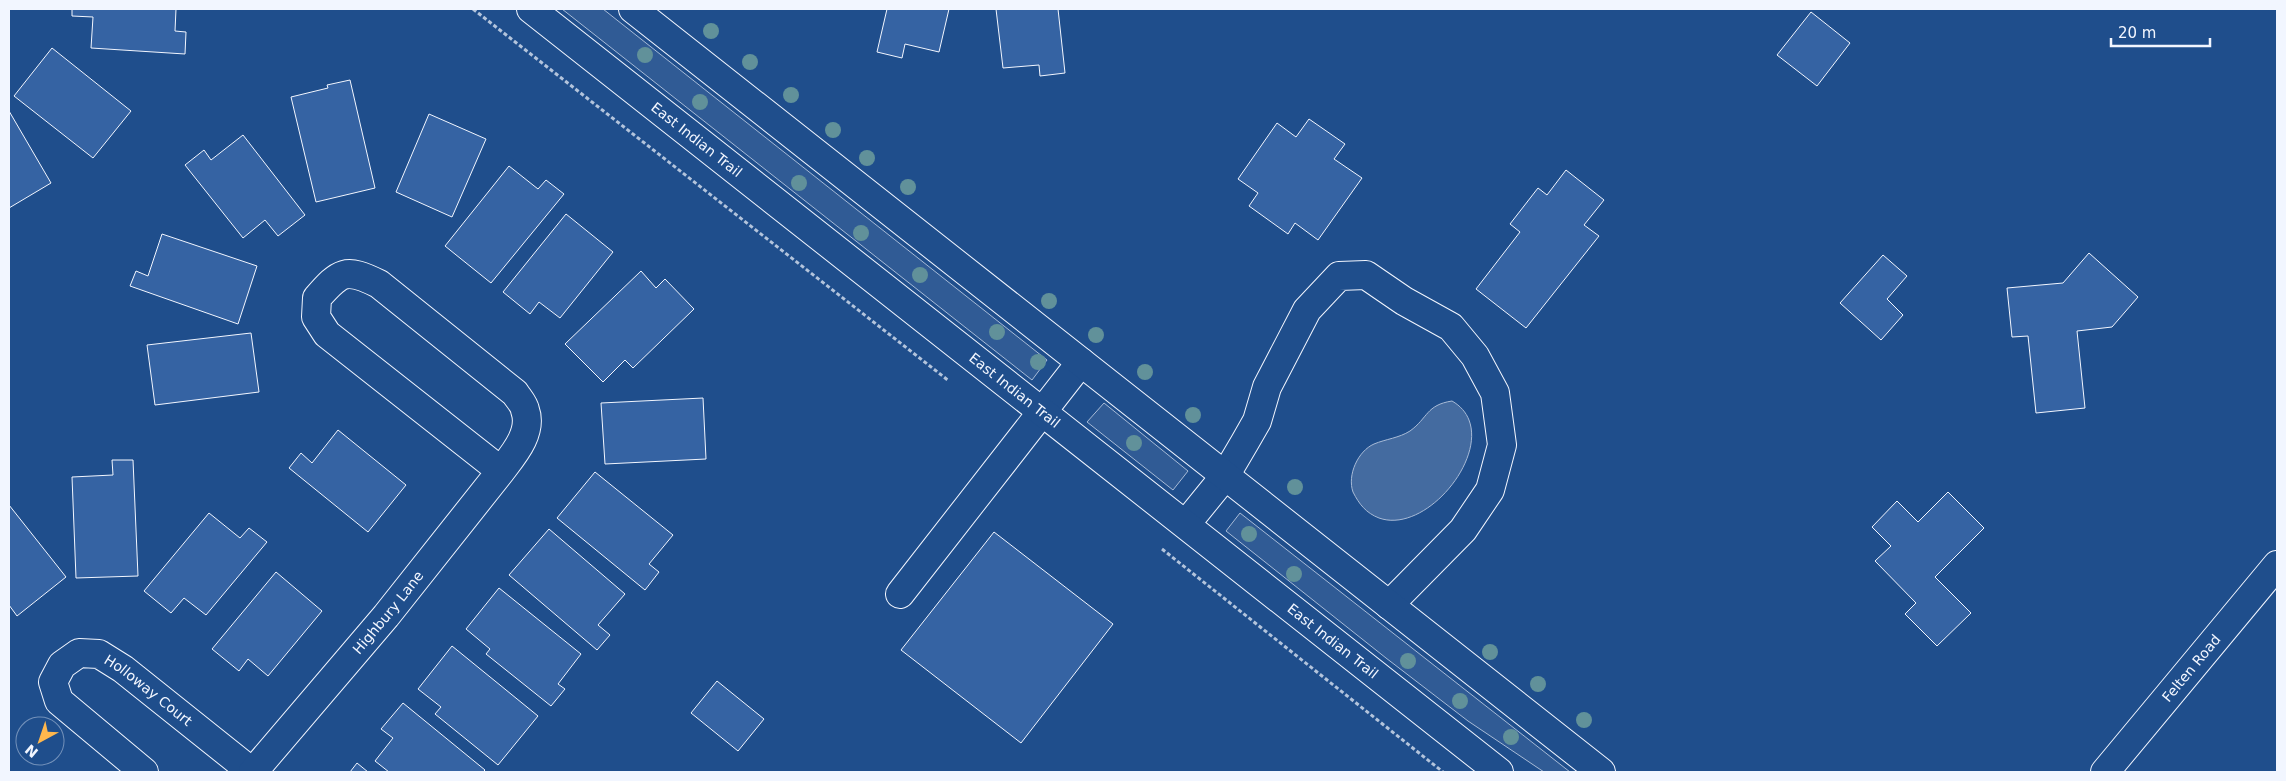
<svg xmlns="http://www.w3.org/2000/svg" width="2286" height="781" font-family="'DejaVu Sans',sans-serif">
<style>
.built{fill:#305b95;stroke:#a8bbd7}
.water{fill:#446ba0;stroke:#a8bbd7}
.building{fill:#3563a3;stroke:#f2f6ff}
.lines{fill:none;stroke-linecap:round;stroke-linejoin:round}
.minor-casing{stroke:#f2f6ff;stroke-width:30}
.major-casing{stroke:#f2f6ff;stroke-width:30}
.path{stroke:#b3c4dc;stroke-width:3;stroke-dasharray:4 2.5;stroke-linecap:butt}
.minor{stroke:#1f4e8c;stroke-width:28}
.major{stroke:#1f4e8c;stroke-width:28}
.tree{fill:#61919a}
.labels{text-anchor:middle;stroke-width:4;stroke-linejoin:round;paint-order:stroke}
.street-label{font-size:14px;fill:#f2f6ff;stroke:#1f4e8c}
</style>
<rect width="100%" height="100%" fill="#1f4e8c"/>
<g class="built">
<path d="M562,9h41l444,351 -15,20z"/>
<path d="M1104,403l84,68 -15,19 -86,-68z"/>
<path d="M1240,513l172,135 158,124h-26l-76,-51 -82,-63 -160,-127z"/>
</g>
<path class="water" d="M1452,401c56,32 -20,136 -73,117 -13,-5 -20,-14 -26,-26 -6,-17 5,-41 21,-48 12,-5 25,-6 36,-13 18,-13 16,-26 42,-30z"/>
<g class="building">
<path d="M72,9h104l-1,22 11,1 -1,22 -94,-6 2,-31 -21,-1z"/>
<path d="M887,9h62l-10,43 -34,-8 -3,14 -25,-6z"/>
<path d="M996,9h62l7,64 -25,3 -1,-11 -36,3z"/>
<path d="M1811,12l39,31 -33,43 -40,-31z"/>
<path d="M52,48l79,63 -38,47 -79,-62z"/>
<path d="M350,80l25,108 -59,14 -25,-105 37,-9 -1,-3z"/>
<path d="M9,111l42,72 -42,25z"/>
<path d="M429,114l57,25 -34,78 -56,-25z"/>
<path d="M1309,119l36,25 -11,15 28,19 -44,62 -23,-17 -7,11 -39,-28 9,-13 -20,-14 39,-56 19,14z"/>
<path d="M243,135l62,80 -27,21 -13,-16 -22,18 -58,-73 19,-15 7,10z"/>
<path d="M509,166l29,23 8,-9 18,14 -73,89 -46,-37z"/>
<path d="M1566,170l38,30 -20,25 15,11 -73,92 -50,-39 44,-57 -10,-8 28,-36 9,7z"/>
<path d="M566,214l47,38 -53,66 -21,-16 -9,12 -27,-22z"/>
<path d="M162,234l95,32 -19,58 -108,-38 6,-15 12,5z"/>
<path d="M2089,253l49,44 -26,30 -35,4 8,77 -49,5 -8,-77 -16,1 -5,-49 56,-5z"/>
<path d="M1883,255l24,21 -20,23 16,16 -22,25 -41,-37z"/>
<path d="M641,271l15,17 9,-9 29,30 -61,59 -8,-8 -22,22 -38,-38z"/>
<path d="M251,333l8,59 -104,13 -8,-60z"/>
<path d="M703,398l3,61 -101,5 -4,-61z"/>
<path d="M338,430l68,55 -38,47 -79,-64 12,-15 11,10z"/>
<path d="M112,460h21l5,116 -62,2 -4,-101 41,-2z"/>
<path d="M595,472l78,63 -24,29 10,8 -14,18 -88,-72z"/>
<path d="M1948,492l36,36 -49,49 36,36 -34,33 -32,-32 11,-11 -41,-42 16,-15 -19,-19 25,-26 21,21z"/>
<path d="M9,505l57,72 -49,39 -8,-11z"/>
<path d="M209,513l31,25 9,-10 18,14 -61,73 -22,-17 -13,15 -27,-22z"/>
<path d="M549,529l76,65 -27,31 12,10 -13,15 -88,-75z"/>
<path d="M994,532l119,92 -92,119 -120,-93z"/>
<path d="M276,572l46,39 -54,65 -20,-17 -9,12 -27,-22z"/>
<path d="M499,588l82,66 -23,30 7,5 -14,17 -65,-52 4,-5 -24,-20z"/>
<path d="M452,646l86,70 -40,49 -63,-51 6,-7 -23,-18z"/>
<path d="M717,681l47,38 -26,32 -47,-38z"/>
<path d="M403,703l82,67 -2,2h-94l-14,-11 18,-23 -12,-9z"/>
<path d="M357,763l11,9h-18z"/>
</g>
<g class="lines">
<defs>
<g id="minor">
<path d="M1186,524l39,-48 20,-34 12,-21 10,-34 40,-77 32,-34 27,-1 38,26 47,26 24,29 20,37 7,52 -12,45 -27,40 -74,75"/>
<path d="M900,594l181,-232"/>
<path id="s1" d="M144,772l-85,-71 -6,-19 9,-17 17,-12 20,1 24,15 129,103"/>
<path id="s2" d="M253,772l133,-156 115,-145c13,-17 32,-39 24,-61 -1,-6 -7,-12 -10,-17l-136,-109c-34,-17 -39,-12 -62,14l-1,19 11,17 174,137"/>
<path id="s3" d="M2105,772l172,-207"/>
</g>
<g id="major">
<path id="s4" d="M531,9l968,763"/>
<path d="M633,9l968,763"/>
</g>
</defs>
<use href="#minor" class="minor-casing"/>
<use href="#major" class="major-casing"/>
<g class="path">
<path d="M473,9l476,372"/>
<path d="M1162,549l281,223"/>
</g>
<use href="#minor" class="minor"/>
<use href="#major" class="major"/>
</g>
<g class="tree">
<circle cx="711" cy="31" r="8"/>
<circle cx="645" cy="55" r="8"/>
<circle cx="750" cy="62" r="8"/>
<circle cx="791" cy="95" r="8"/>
<circle cx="700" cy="102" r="8"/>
<circle cx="833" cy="130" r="8"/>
<circle cx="867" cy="158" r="8"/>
<circle cx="799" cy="183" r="8"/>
<circle cx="908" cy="187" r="8"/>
<circle cx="861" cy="233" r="8"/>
<circle cx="920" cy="275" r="8"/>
<circle cx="1049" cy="301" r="8"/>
<circle cx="997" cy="332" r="8"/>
<circle cx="1096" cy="335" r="8"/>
<circle cx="1038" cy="362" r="8"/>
<circle cx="1145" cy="372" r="8"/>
<circle cx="1193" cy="415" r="8"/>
<circle cx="1134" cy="443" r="8"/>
<circle cx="1295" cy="487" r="8"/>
<circle cx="1249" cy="534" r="8"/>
<circle cx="1294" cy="574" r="8"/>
<circle cx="1490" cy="652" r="8"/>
<circle cx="1408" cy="661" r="8"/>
<circle cx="1538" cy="684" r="8"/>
<circle cx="1460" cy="701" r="8"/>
<circle cx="1584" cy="720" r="8"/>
<circle cx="1511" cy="737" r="8"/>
</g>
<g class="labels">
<g class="street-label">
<text dy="5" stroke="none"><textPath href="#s4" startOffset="211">East Indian Trail</textPath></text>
<text dy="5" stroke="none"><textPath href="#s4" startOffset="616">East Indian Trail</textPath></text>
<text dy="5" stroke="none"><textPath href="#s2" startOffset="209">Highbury Lane</textPath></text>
<text dy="5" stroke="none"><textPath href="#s4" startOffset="1021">East Indian Trail</textPath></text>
<text dy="5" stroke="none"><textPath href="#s3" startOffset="135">Felten Road</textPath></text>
<text dy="5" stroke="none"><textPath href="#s1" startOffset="252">Holloway Court</textPath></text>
</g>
</g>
<rect width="2286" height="781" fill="none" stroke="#f2f6ff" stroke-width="20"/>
<g transform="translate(40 741) rotate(220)"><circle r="24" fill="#1f4e8c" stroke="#7391ba"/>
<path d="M0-4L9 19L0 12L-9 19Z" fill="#ffb74d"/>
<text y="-8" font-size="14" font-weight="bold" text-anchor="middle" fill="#f2f6ff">N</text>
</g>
<path d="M2111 38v8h99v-8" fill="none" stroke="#f2f6ff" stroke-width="2.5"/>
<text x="2118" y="38" font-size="15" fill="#f2f6ff" stroke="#1f4e8c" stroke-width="4" paint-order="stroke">20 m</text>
</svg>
